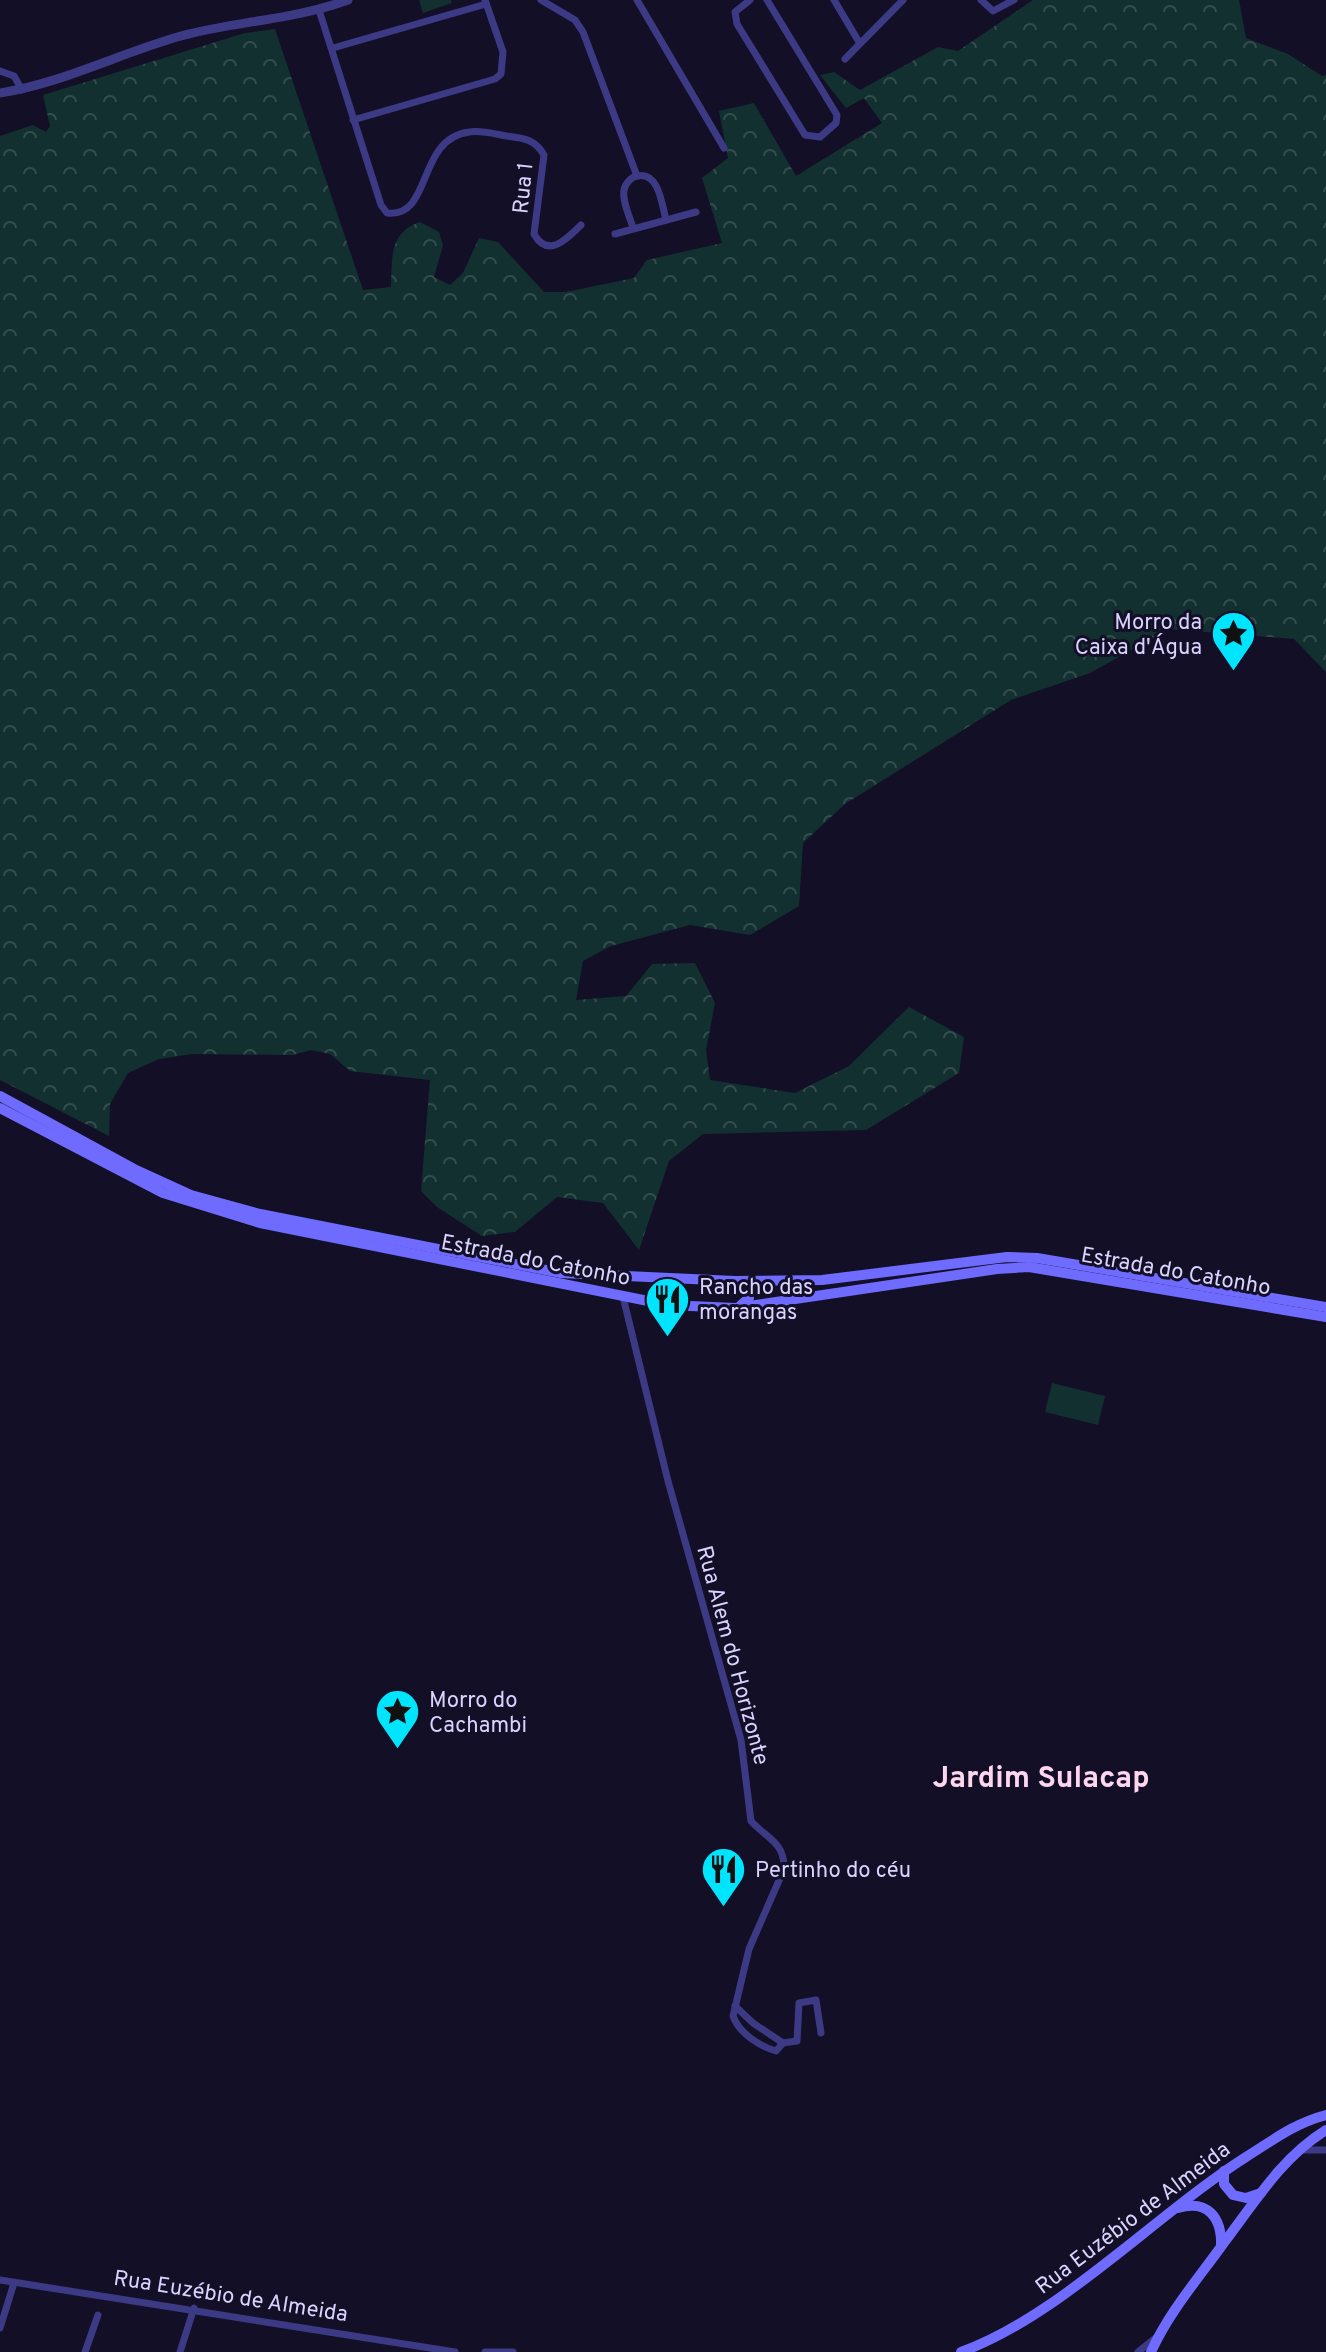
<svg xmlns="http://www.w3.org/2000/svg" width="1326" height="2352" font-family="Overpass,sans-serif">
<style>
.forest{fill:url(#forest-crowns)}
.garden{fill:#12302f}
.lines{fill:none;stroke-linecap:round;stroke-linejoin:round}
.minor{stroke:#3d3a85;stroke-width:7}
.tertiary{stroke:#3d3a85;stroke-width:9}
.secondary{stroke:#6f6bff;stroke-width:10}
.labels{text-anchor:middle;stroke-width:6;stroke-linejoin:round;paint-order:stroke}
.street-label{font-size:22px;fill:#d9d4ff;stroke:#130f26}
.poi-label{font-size:22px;fill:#d9d4ff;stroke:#130f26;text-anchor:start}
.district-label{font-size:30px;font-weight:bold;fill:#ffd6f0;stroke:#130f26}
</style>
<defs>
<pattern id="forest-crowns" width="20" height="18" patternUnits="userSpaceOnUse" patternTransform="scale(2)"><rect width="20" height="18" fill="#12302f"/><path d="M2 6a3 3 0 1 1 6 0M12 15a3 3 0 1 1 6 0" fill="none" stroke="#344d4e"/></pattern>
</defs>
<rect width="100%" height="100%" fill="#130f26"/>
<path class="forest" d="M1033,0h206l7,38 42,16 34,22 4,-1v597l-32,-33 -125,-10 -79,44 -79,27 -166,104 -42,39 -4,63 -49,29 -60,-10 -79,21 -28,15 -7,39 50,-4 26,-32 43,-1 20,40 -9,47 4,30 85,13 54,-27 60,-59 55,30 -5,36 -93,57 -163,4 -34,27 -30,89 -36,-47 -46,-6 -42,35 -33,4 -45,-29 -16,-16 9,-111 -80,-9 -20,-17 -19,-4 -18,5 -101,-1 -33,5 -31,14 -18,31 -1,32 -109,-56v-944l33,-11 13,7 4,-6 -7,-31 202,-62 30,-4 88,261 28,-3c1,-30 -2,-54 29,-65l19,10 4,13 -9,32 16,8 13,-12 16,-35 19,4 46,50h22l68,-14 13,-18 75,-17 -20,-65 26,-20 -9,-47 35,-8 42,73 86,-53 -18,-25 -18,10 -26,-33 14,-3 26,18 78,-43 20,4z"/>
<g class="garden">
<path d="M419,0h32l1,3 -29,10z"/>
<path d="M1052,1383l53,13 -7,29 -53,-13z"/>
</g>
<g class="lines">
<g class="minor">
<path d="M541,0l34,20 8,12 54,144"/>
<path d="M637,0l87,148"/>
<path d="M750,0l-15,12 2,12 68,111 15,2 16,-14 1,-8 -70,-115"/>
<path d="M834,0l25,42"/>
<path d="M981,0l12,11 21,-11"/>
<path d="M319,10l62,195 6,8c46,5 29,-74 82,-81 12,-2 26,2 38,4 16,2 28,3 37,19l-10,79c14,25 33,5 47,-9"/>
<path d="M333,48l153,-44"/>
<path d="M845,59l58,-59"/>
<path d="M0,71l14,5 8,14"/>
<path d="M353,120l142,-41 6,-5 2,-22 -18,-52"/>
<path d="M633,228c-3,-11 -11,-27 -9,-38 1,-6 7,-13 13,-14 22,-5 25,29 29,44"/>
<path d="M615,234l81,-22"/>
<path d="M623,1297l45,184 73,259 10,81c15,17 34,21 33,48l-35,80 -16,67c6,17 26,30 43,35l7,-8 14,-2 2,-38 17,-3 5,33"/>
<path d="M735,2006l18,17 30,20"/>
<path d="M1300,2150h26"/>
<path d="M0,2280l455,72"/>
<path d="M0,2328l14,-45"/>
<path d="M85,2352l13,-37"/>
<path d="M180,2352l14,-44"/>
<path d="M485,2352h28"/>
<path d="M1138,2352l20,-16"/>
</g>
<path class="tertiary" d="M0,93c63,-10 120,-40 181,-57 55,-15 112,-16 167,-36"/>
<g class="secondary">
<path d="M0,1096l134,73 57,26 69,19 301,59 174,8 87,-1 185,-23 30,1 289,49"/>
<path d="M0,1108l163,85 97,30 408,82 67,3 262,-39 32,-2 297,50"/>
<path d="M737,1281l12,8v9l-8,7"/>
<path d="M1224,2171v13l9,11 13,3 15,-5"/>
<path d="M1178,2208c30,-9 44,10 43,38"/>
<path d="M961,2352c99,-36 194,-137 285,-195 27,-17 49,-34 80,-42"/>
<path d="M1151,2352c18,-40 47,-73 72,-108 32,-42 58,-86 103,-114"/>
</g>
</g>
<defs>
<symbol id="sight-pin" viewBox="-11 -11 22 30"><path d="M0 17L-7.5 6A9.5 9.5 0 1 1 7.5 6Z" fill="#00e5ff" stroke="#130f26"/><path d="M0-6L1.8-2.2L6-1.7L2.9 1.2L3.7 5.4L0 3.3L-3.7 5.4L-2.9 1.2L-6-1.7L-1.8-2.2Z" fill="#111"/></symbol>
<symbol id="restaurant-pin" viewBox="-11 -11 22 30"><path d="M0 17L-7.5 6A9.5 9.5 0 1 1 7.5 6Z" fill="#00e5ff" stroke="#130f26"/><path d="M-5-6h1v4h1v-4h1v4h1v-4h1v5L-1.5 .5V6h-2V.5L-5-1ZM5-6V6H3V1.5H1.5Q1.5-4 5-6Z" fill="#111"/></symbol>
</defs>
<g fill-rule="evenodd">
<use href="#sight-pin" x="1208" y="608" width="51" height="69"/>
<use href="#restaurant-pin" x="642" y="1274" width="51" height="69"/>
<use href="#sight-pin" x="372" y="1686" width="51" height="69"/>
<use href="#restaurant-pin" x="698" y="1844" width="51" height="69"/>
</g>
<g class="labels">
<g class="street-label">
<text transform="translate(522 188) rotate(-84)" y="8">Rua 1</text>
<text transform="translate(536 1259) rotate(11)" y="8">Estrada do Catonho</text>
<text transform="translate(1176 1270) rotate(10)" y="8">Estrada do Catonho</text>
<text transform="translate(734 1655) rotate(75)" y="8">Rua Alem do Horizonte</text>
<text transform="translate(1132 2217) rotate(-37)" y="8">Rua Euzébio de Almeida</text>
<text transform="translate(231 2295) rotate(9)" y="8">Rua Euzébio de Almeida</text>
</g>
<g class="poi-label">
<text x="1202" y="629" text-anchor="end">Morro da<tspan x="1202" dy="25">Caixa d'Água</tspan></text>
<text x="699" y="1294">Rancho das<tspan x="699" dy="25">morangas</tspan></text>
<text x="429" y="1707">Morro do<tspan x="429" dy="25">Cachambi</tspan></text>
<text x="755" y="1877">Pertinho do céu</text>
</g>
<g class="district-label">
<text x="1041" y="1787">Jardim Sulacap</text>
</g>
</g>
</svg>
